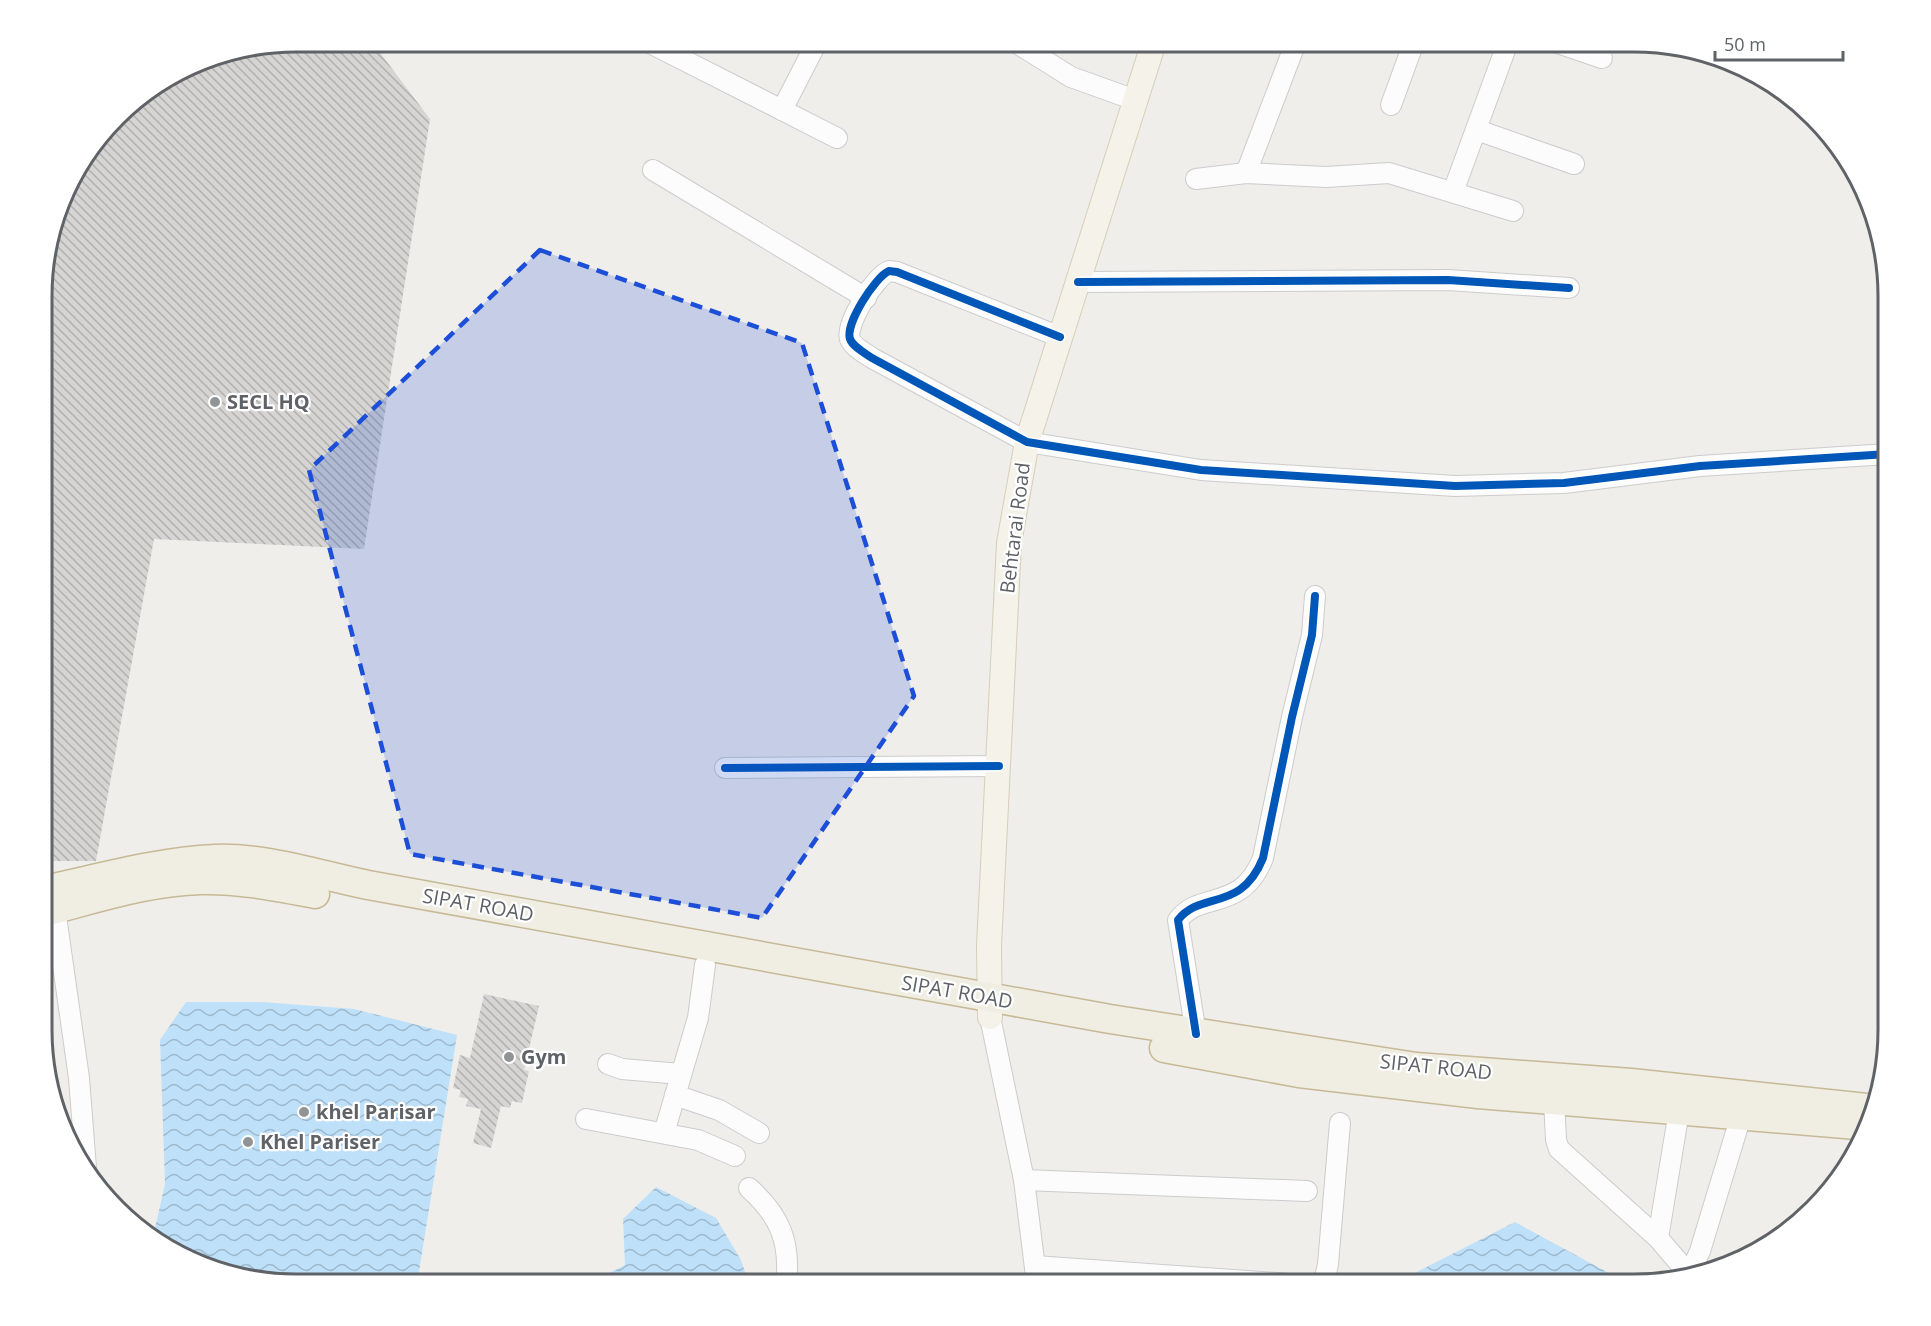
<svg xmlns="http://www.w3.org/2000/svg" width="1931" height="1326" font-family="'Open Sans',sans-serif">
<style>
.water{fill:url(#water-waves)}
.building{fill:url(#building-back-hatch)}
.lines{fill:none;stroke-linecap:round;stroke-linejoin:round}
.minor-casing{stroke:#cbcccc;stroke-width:22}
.major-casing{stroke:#d7ceb8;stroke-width:26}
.highway-casing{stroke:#c8b996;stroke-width:31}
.minor{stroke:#fdfcfc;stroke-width:20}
.major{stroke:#f4f2e9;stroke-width:24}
.highway{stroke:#f0ede3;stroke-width:28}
.cycleway-casing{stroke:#fff;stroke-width:11}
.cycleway{stroke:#0057b8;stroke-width:8}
.marked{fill:#1d4ed8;fill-opacity:0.2;stroke:#1d4ed8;stroke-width:4.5;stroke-dasharray:12 8;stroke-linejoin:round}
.poi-dot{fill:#919496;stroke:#fff;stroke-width:2}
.labels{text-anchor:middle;stroke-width:4.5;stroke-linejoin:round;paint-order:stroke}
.poi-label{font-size:20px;font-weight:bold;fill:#5f6368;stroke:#fff;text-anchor:start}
.street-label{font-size:20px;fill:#5f6368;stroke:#fff}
.rim{fill:none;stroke:#5f6368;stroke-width:3}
</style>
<defs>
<pattern id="water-waves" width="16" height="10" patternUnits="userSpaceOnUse" patternTransform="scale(1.5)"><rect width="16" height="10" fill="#bfe0f9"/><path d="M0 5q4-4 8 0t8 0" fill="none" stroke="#9eb9cd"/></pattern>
<pattern id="building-back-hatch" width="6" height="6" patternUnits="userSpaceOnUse" patternTransform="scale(1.5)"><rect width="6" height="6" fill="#d6d5d3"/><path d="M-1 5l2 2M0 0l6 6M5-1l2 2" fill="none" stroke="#b1b0af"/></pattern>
</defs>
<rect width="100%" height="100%" fill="#efeeea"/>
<g class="water">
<path d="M186,1002h76l92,7 103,26 -40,249 -137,-1 -65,-13 -62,-33 12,-53 -5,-144z"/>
<path d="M656,1187l60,31 25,42 8,24h-161l37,-19 -2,-46z"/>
<path d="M1515,1222l114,62h-230l2,-4z"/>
</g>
<g class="building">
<path d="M297,42h75l58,77 -66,430 -210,-10 -58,322h-52v-597l24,-80 61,-79 71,-44z"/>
<path d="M484,994l55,12 -15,64 5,1 -7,32 -10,-2 -2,7 -9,-2 -10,42 -18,-5 8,-34 -15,-3 2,-7 -9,-2 2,-7 -8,-2 7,-33 10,3z"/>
</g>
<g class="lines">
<defs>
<g id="minor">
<path d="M1015,42l56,35 64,23"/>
<path d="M1555,42l47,16"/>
<path d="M652,44l185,94"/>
<path d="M1391,105l23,-63"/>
<path d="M782,110l35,-68"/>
<path d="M1477,130l97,34"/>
<path d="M653,170l213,128"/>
<path d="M1246,173l50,-131"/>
<path d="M1196,179l50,-6 80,4 63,-4 124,38"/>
<path d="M1453,192l55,-150"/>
<path d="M1078,282l370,-2 121,8"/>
<path d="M1060,337l-163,-65 -8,-1c-14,6 -44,53 -39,68 3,8 15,14 22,19l155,84 174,28 254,16 109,-3 136,-17 188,-12"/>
<path d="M725,768l274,-2"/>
<path d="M55,909l24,169 7,90"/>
<path d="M990,1017l34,163 13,104"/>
<path d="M1196,1034l-18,-114c23,-30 63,-7 85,-62l29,-141 20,-82 3,-39"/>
<path d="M608,1064l14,5 59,5"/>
<path d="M675,1095l44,15 40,23"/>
<path d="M1554,1100l2,40 3,9 99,89 29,34"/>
<path d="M586,1119l112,21 37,16"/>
<path d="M664,1133l34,-115 7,-53"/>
<path d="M1024,1180l283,11"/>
<path d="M749,1188c31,28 42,54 37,96"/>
<path d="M1658,1238l21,-127"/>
<path d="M1035,1266l255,18"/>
<path d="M1691,1271l9,-20 41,-135"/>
<path d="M1318,1284l7,-6 3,-14 12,-141"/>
</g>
<path id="major" d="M990,1017l-1,-71 20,-403 18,-101 127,-400"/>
<g id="highway">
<path d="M44,890c57,-12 112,-28 171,-31 51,-2 104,16 153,26l742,134 306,48 215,16 245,26"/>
<path d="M44,912c51,-13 105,-31 157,-32 38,-1 77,7 114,14"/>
<path d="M1164,1048l135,25 179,21 379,31"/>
</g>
</defs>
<use href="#minor" class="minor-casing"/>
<use href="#major" class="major-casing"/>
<use href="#highway" class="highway-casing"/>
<use href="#minor" class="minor"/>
<use href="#major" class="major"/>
<use href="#highway" class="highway"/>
<defs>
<g id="cycleway">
<path d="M1078,282l370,-2 121,8"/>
<path d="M1060,337l-163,-65 -8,-1c-14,6 -44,53 -39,68 3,8 15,14 22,19l155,84 174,28 254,16 109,-3 136,-17 188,-12"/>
<path d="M725,768l274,-2"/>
<path d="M1196,1034l-18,-114c23,-30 63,-7 85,-62l29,-141 20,-82 3,-39"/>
</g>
</defs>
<use href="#cycleway" class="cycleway-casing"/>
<use href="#cycleway" class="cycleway"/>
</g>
<path class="marked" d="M540,250l262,93 112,353 -152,222 -352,-64 -101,-384z"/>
<g class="poi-dot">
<circle cx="215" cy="402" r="6"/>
<circle cx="509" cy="1057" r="6"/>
<circle cx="304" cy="1112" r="6"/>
<circle cx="248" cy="1142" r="6"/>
</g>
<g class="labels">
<g class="poi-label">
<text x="227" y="409">SECL HQ</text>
<text x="521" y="1064">Gym</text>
<text x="316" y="1119">khel Parisar</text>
<text x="260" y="1149">Khel Pariser</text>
</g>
<g class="street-label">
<text transform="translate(1015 528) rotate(-83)" y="7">Behtarai Road</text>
<text transform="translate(478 905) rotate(10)" y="7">SIPAT ROAD</text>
<text transform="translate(957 992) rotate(10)" y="7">SIPAT ROAD</text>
<text transform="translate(1436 1067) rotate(6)" y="7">SIPAT ROAD</text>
</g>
</g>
<path d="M0 0H1931V1326H0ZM296 52H1634A244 244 0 0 1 1878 296V1030A244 244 0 0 1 1634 1274H296A244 244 0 0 1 52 1030V296A244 244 0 0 1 296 52Z" fill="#fff" fill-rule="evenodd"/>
<path class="rim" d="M296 52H1634A244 244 0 0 1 1878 296V1030A244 244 0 0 1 1634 1274H296A244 244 0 0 1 52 1030V296A244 244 0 0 1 296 52Z"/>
<path d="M1715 51v9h128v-9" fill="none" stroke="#5f6368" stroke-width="3"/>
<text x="1724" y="51" font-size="18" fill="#5f6368" stroke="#ffffff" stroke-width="4.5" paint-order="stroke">50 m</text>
</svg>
